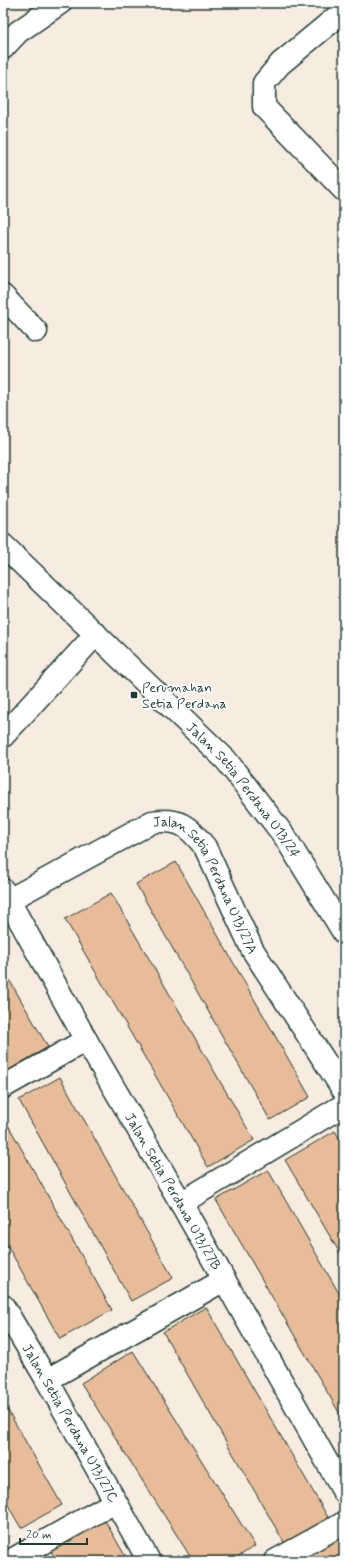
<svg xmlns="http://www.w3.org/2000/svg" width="347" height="1564" font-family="Mynerve,sans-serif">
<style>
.building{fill:#e9bc99;stroke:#1f3d34}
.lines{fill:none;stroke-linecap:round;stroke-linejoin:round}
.minor-casing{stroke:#1f3d34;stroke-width:25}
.minor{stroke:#fff;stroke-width:22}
.poi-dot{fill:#1f3d34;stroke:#fff;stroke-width:1.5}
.labels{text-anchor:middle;stroke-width:3.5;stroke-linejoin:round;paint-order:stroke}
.poi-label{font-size:14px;fill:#1f3d34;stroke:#fff;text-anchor:start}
.street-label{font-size:14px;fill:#1f3d34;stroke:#fff}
</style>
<rect width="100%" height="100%" fill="#f8ebe0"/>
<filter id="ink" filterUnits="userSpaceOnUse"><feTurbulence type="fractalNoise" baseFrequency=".025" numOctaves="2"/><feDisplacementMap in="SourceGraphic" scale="8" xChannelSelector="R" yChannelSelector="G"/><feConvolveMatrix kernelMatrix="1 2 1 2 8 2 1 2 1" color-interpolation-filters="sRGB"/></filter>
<g filter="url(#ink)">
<g class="building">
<path d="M176,862l134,235 -40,23 -134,-236z"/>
<path d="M111,893l143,247 -46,27 -143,-248z"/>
<path d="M3,969l45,78 -41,24 -4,-7z"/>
<path d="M60,1077l113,201 -42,23 -112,-201z"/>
<path d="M3,1116l109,194 -52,29 -57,-101z"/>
<path d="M335,1131l9,15v114l-59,-100z"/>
<path d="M268,1170l76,132v119l-128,-221z"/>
<path d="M206,1307l123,212 -44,25 -122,-212z"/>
<path d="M133,1351l122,195 -24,15h-38l-112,-178z"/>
<path d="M3,1402l59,103 -41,23 -18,-31z"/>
<path d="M103,1517l25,44h-71l-8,-13z"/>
<path d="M338,1537l6,10v14h-48z"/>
</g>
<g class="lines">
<defs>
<g id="minor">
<path d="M344,11l-64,53 -16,19v24l80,83"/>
<path d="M3,48l15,-16 42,-29"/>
<path d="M3,296l33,35"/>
<path id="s1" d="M3,545l223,215 59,77 59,96"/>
<path d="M3,736l93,-102"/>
<path id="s2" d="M3,890l83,150 95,163 163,289"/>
<path id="s3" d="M9,900l143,-78c28,-4 36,4 53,25l47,102 92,142"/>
<path d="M3,1087l83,-47"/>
<path d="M181,1203l163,-98"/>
<path id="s4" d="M3,1306l44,74 102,181"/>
<path d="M47,1380l177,-100"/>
<path d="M10,1561l105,-59"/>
<path d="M275,1561l69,-38"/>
</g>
</defs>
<use href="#minor" class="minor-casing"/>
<use href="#minor" class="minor"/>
</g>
</g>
<rect class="poi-dot" x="130" y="691" width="8" height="8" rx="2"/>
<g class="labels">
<g class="poi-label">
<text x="142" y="692">Perumahan<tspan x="142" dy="16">Setia Perdana</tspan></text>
</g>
<g class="street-label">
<text dy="5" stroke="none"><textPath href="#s1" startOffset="344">Jalan Setia Perdana U13/24</textPath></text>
<text dy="5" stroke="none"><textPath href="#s3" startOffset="253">Jalan Setia Perdana U13/27A</textPath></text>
<text dy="5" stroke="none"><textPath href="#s2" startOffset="346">Jalan Setia Perdana U13/27B</textPath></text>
<text dy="5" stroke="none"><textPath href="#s4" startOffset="135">Jalan Setia Perdana U13/27C</textPath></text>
</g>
</g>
<rect width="347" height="1564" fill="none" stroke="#fff" stroke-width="16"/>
<rect x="8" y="8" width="331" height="1548" fill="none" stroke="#1f3d34" stroke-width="1.5" filter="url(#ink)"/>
<path d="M20 1538v6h67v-6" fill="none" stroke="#1f3d34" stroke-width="2"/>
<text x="26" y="1538" font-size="12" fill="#1f3d34" stroke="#ffffff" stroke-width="3" paint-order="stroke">20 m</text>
</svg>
